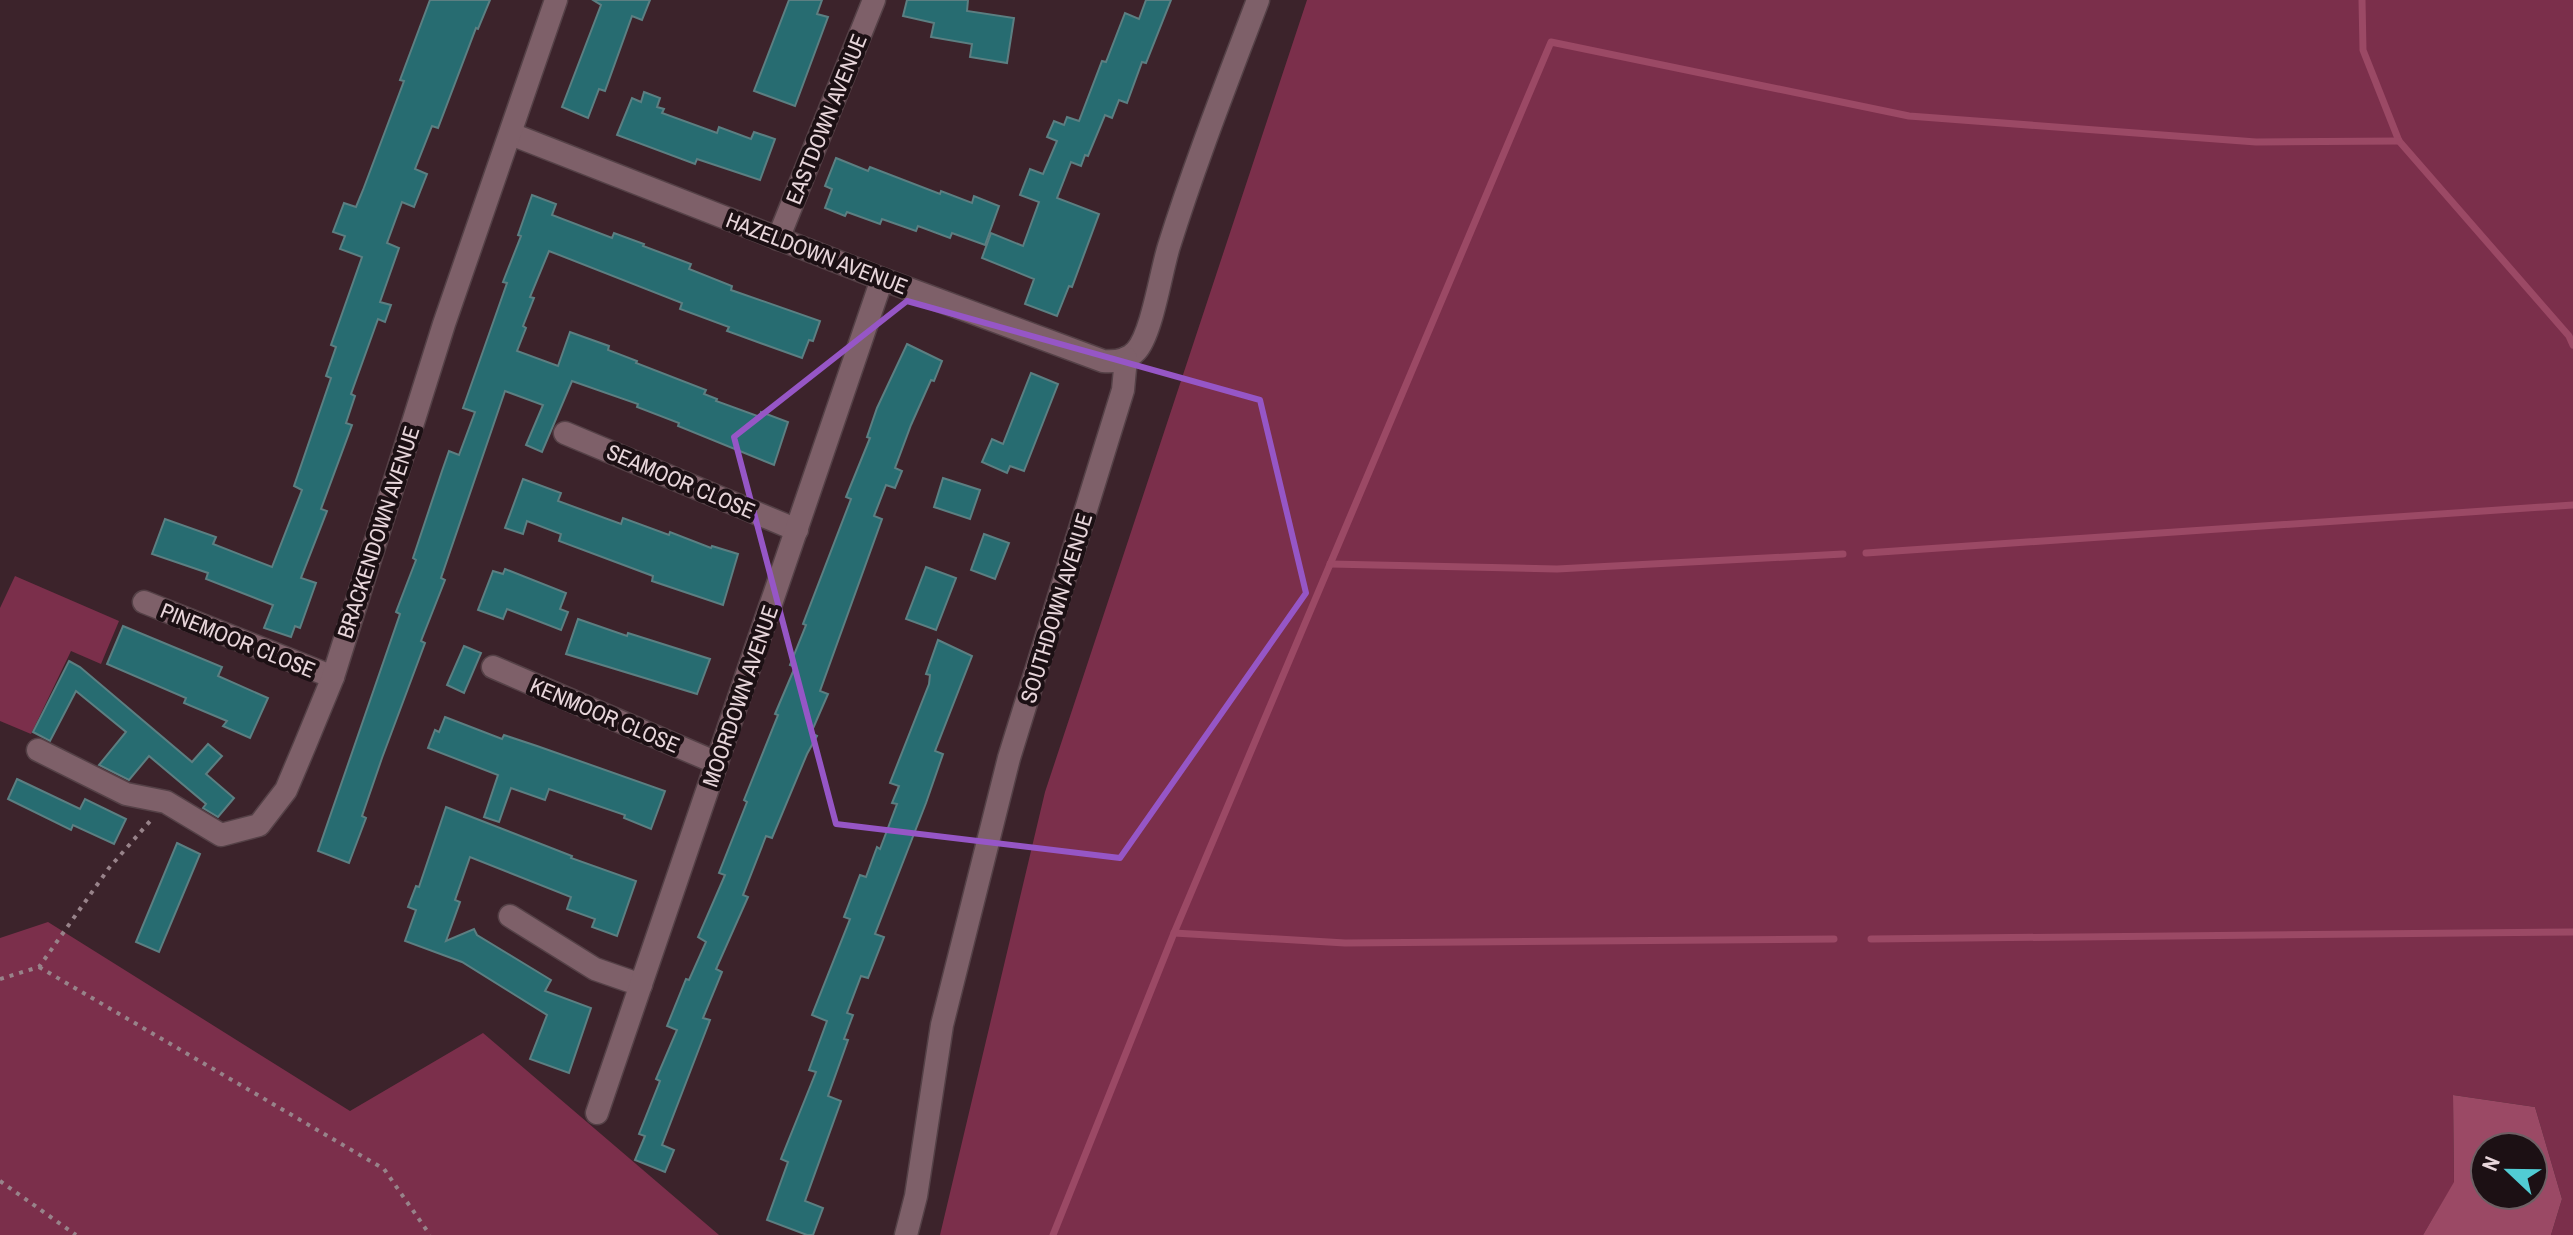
<svg xmlns="http://www.w3.org/2000/svg" width="2573" height="1235" font-family="'Archivo Narrow',sans-serif">
<style>
.green{fill:#7b2f4b}
.water{fill:#9b4965;fill-rule:evenodd}
.lines{fill:none;stroke-linecap:round;stroke-linejoin:round}
.stream{stroke:#9b4965;stroke-width:7}
.building{fill:#276c71;stroke:#5c7f82;stroke-width:2}
.minor-casing{stroke:#554147;stroke-width:25}
.path{stroke:#98838a;stroke-width:4;stroke-dasharray:4 6;stroke-linecap:butt}
.minor{stroke:#7e6069;stroke-width:22}
.marked{fill:none;stroke:#9656c6;stroke-width:6;stroke-linejoin:round}
.labels{text-anchor:middle;stroke-width:8;stroke-linejoin:round;paint-order:stroke}
.street-label{font-size:22px;fill:#e8d6db;stroke:#1c1014}
</style>
<rect width="100%" height="100%" fill="#3c232b"/>
<g class="green">
<path d="M1307,0h1266v1235h-22l11,-36 -27,-92 -82,-12 1,88 -31,52h-1483l105,-443z"/>
<path d="M15,576l104,45 -18,43 -30,-13 -40,83 -31,-13v-113z"/>
<path d="M48,922l302,189 133,-78 236,202h-719v-297z"/>
</g>
<path class="water" d="M2453,1095l82,12 27,92 -11,36h-128l31,-53zM2485,1147h48v48h-48z"/>
<g class="lines">
<g class="stream">
<path d="M2362,0l1,50 36,91 170,195 4,9"/>
<path d="M1866,553l707,-48"/>
<path d="M1330,564l227,5 286,-15"/>
<path d="M1174,933l171,10 489,-4"/>
<path d="M1871,939l702,-7"/>
<path d="M1053,1235l121,-302 377,-891 358,74 347,26 143,-1"/>
</g>
</g>
<g class="building">
<path d="M430,0h60l-12,29 -2,-1 -38,100 -6,-2 -17,43 12,5 -13,33 -12,-5 -15,41 12,5 -19,54 11,3 -6,17 -7,-3 -27,75 4,2 -9,27 6,2 -31,84 6,2 -26,67 15,5 -16,45 -5,-2 -4,11 -27,-9 9,-23 -67,-26 2,-6 -56,-19 13,-35 51,18 -3,7 59,23 30,-77 -8,-4 37,-108 -5,-2 10,-29 -5,-2 31,-88 -22,-8 5,-13 -12,-4 11,-29 12,4 7,-17 41,-109 -4,-1z"/>
<path d="M593,0h57l-8,20 -10,-4 -27,75 -6,-2 -11,29 -26,-11 39,-102z"/>
<path d="M789,0h33l-5,14 11,3 -33,89 -41,-15z"/>
<path d="M907,0h61l-1,11 47,7 -7,45 -37,-6 2,-13 -41,-7 3,-14 -31,-7z"/>
<path d="M1146,0h25l-25,63 -4,-1 -15,41 -8,-3 -7,18 -7,-3 -17,41 -3,-1 -4,11 -10,-4 -14,36 42,16 -27,73 -3,-1 -12,30 -32,-12 9,-25 -52,-21 9,-25 32,13 16,-44 -19,-7 10,-26 13,5 14,-33 -10,-4 7,-16 10,4 3,-8 12,4 23,-60 4,1 19,-49 14,6z"/>
<path d="M644,92l16,6 -3,9 7,2 -2,4 55,20 2,-6 32,12 3,-7 21,7 -15,41 -63,-21 -2,5 -78,-29 15,-37 9,4z"/>
<path d="M836,158l32,13 2,-4 70,27 1,-3 31,12 2,-7 25,10 -14,39 -33,-12 -2,5 -32,-12 -2,5 -34,-12 -2,5 -33,-12 -2,4 -20,-8 7,-19 -7,-3z"/>
<path d="M532,195l24,9 -4,11 60,23 2,-5 30,11 -1,2 48,18 -2,5 43,17 -1,4 89,31 -7,20 -4,-1 -7,18 -75,-27 2,-4 -49,-18 2,-6 -133,-52 -19,46 4,1 -11,28 3,2 -9,23 41,15 12,-34 39,14 -1,4 29,11 -1,2 70,27 -2,4 13,5 -1,2 44,16 1,-5 27,10 -14,43 -96,-39 1,-3 -42,-16 1,-3 -66,-23 -30,71 -16,-7 17,-40 -38,-14 -64,187 4,2 -24,61 4,2 -43,115 -20,58 4,2 -17,45 -31,-12 82,-237 -4,-2 20,-52 -3,-2 29,-87 7,-20 10,4 16,-43 -12,-4 44,-125 -4,-1 18,-46 -3,-1z"/>
<path d="M907,344l35,17 -8,20 -3,-1 -20,45 -16,43 7,3 -7,17 -9,-3 -12,31 8,3 -62,172 8,3 -17,39 6,3 -10,18 -35,84 -6,-2 -23,59 5,2 -32,72 6,3 -19,46 7,2 -48,125 12,5 -9,22 -30,-12 10,-24 -6,-2 21,-53 -4,-2 21,-49 -10,-4 19,-47 3,1 17,-38 -8,-5 27,-62 -6,-2 28,-71 -3,-2 34,-85 -3,-1 20,-47 -5,-2 16,-40 -3,-1 48,-125 -5,-2 24,-59 -3,-1 10,-29z"/>
<path d="M1031,373l27,11 -34,87 -14,-5 -3,7 -25,-11 10,-23 11,5z"/>
<path d="M943,478l37,12 -10,29 -36,-12z"/>
<path d="M523,479l38,14 -3,8 63,23 2,-6 46,17 1,-3 41,16 1,-2 26,8 -15,51 -71,-24 1,-5 -94,-35 2,-7 -34,-13 -4,13 -18,-6z"/>
<path d="M984,534l25,9 -14,36 -24,-9z"/>
<path d="M926,567l30,11 -20,52 -30,-11z"/>
<path d="M505,569l61,24 -6,16 8,3 -7,18 -54,-21 -4,10 -25,-9 15,-39 10,3z"/>
<path d="M578,619l49,17 1,-3 82,26 -13,35 -131,-40z"/>
<path d="M123,626l99,41 -4,9 50,22 -18,40 -27,-12 4,-5 -43,-18 2,-5 -79,-34z"/>
<path d="M938,640l34,16 -37,95 8,3 -17,49 -51,131 9,3 -16,41 -7,-2 -14,37 6,2 -9,24 4,1 -20,56 13,5 -36,100 18,7 -10,27h-6l-40,-15 21,-58 -7,-3 35,-87 -7,-2 18,-49 -15,-6 38,-96 -6,-2 16,-42 6,2 11,-30 3,2 17,-45 -5,-1 7,-17 -9,-3 39,-99 1,-9 -4,-1z"/>
<path d="M464,646l17,7 -17,40 -17,-8z"/>
<path d="M69,661l11,6 112,95 16,-18 14,12 -16,18 28,24 -16,19 -15,-9 3,-4 -57,-48 -20,24 -30,-15 27,-33 -50,-41 -26,50 -17,-9z"/>
<path d="M445,717l57,22 2,-4 33,11 128,45 -14,38 -27,-11 1,-3 -76,-26 -4,11 -34,-12 -12,34 -15,-5 14,-42 -70,-27 7,-18 4,2z"/>
<path d="M17,779l63,30 5,-10 41,20 -12,25 -41,-19 -2,5 -63,-31z"/>
<path d="M446,807l126,49 -1,2 65,23 -19,55 -25,-9 3,-8 -28,-10 4,-12 -101,-40 -15,43 5,2 -14,39 28,-12 3,6 74,45 -6,11 46,17 -22,65 -39,-14 17,-44 -85,-53 -57,-21 11,-31 -8,-3 8,-21 3,1z"/>
<path d="M177,843l23,11 -41,98 -23,-10z"/>
</g>
<g class="lines">
<defs>
<g id="minor">
<path d="M511,134l371,145 221,82c11,1 25,-1 33,-10 16,-17 25,-80 33,-105 26,-83 58,-164 89,-246"/>
<path d="M778,239l96,-239"/>
<path d="M565,433l232,97"/>
<path d="M144,602l189,75"/>
<path d="M493,667l224,96"/>
<path d="M38,750l88,44 40,8 55,33 38,-10 27,-35 19,-45 28,-68 111,-353 112,-324"/>
<path d="M510,916l85,53 46,16"/>
<path d="M597,1113l285,-834"/>
<path d="M906,1235l10,-39 26,-171 67,-267 114,-368 3,-32"/>
</g>
</defs>
<use href="#minor" class="minor-casing"/>
<g class="path">
<path d="M39,967l345,202 46,66"/>
<path d="M0,979l39,-12 70,-99 42,-48"/>
<path d="M0,1181l76,54"/>
</g>
<use href="#minor" class="minor"/>
</g>
<path class="marked" d="M907,301l353,99 46,193 -186,265 -284,-34 -102,-387z"/>
<g class="labels">
<g class="street-label">
<text transform="translate(826 119) rotate(-68)" y="8">EASTDOWN AVENUE</text>
<text transform="translate(817 253) rotate(21)" y="8">HAZELDOWN AVENUE</text>
<text transform="translate(681 481) rotate(23)" y="8">SEAMOOR CLOSE</text>
<text transform="translate(378 532) rotate(-72)" y="8">BRACKENDOWN AVENUE</text>
<text transform="translate(1056 608) rotate(-73)" y="8">SOUTHDOWN AVENUE</text>
<text transform="translate(238 640) rotate(22)" y="8">PINEMOOR CLOSE</text>
<text transform="translate(740 696) rotate(-71)" y="8">MOORDOWN AVENUE</text>
<text transform="translate(605 715) rotate(23)" y="8">KENMOOR CLOSE</text>
</g>
</g>
<g transform="translate(2509 1171) rotate(292)"><circle r="38" fill="#1c1014" stroke="#6e5f64" stroke-width="2"/>
<path d="M0-6L14 30L0 20L-14 30Z" fill="#51ccd4"/>
<text y="-12" font-size="22" font-weight="bold" text-anchor="middle" fill="#e8d6db">N</text>
</g>
</svg>
